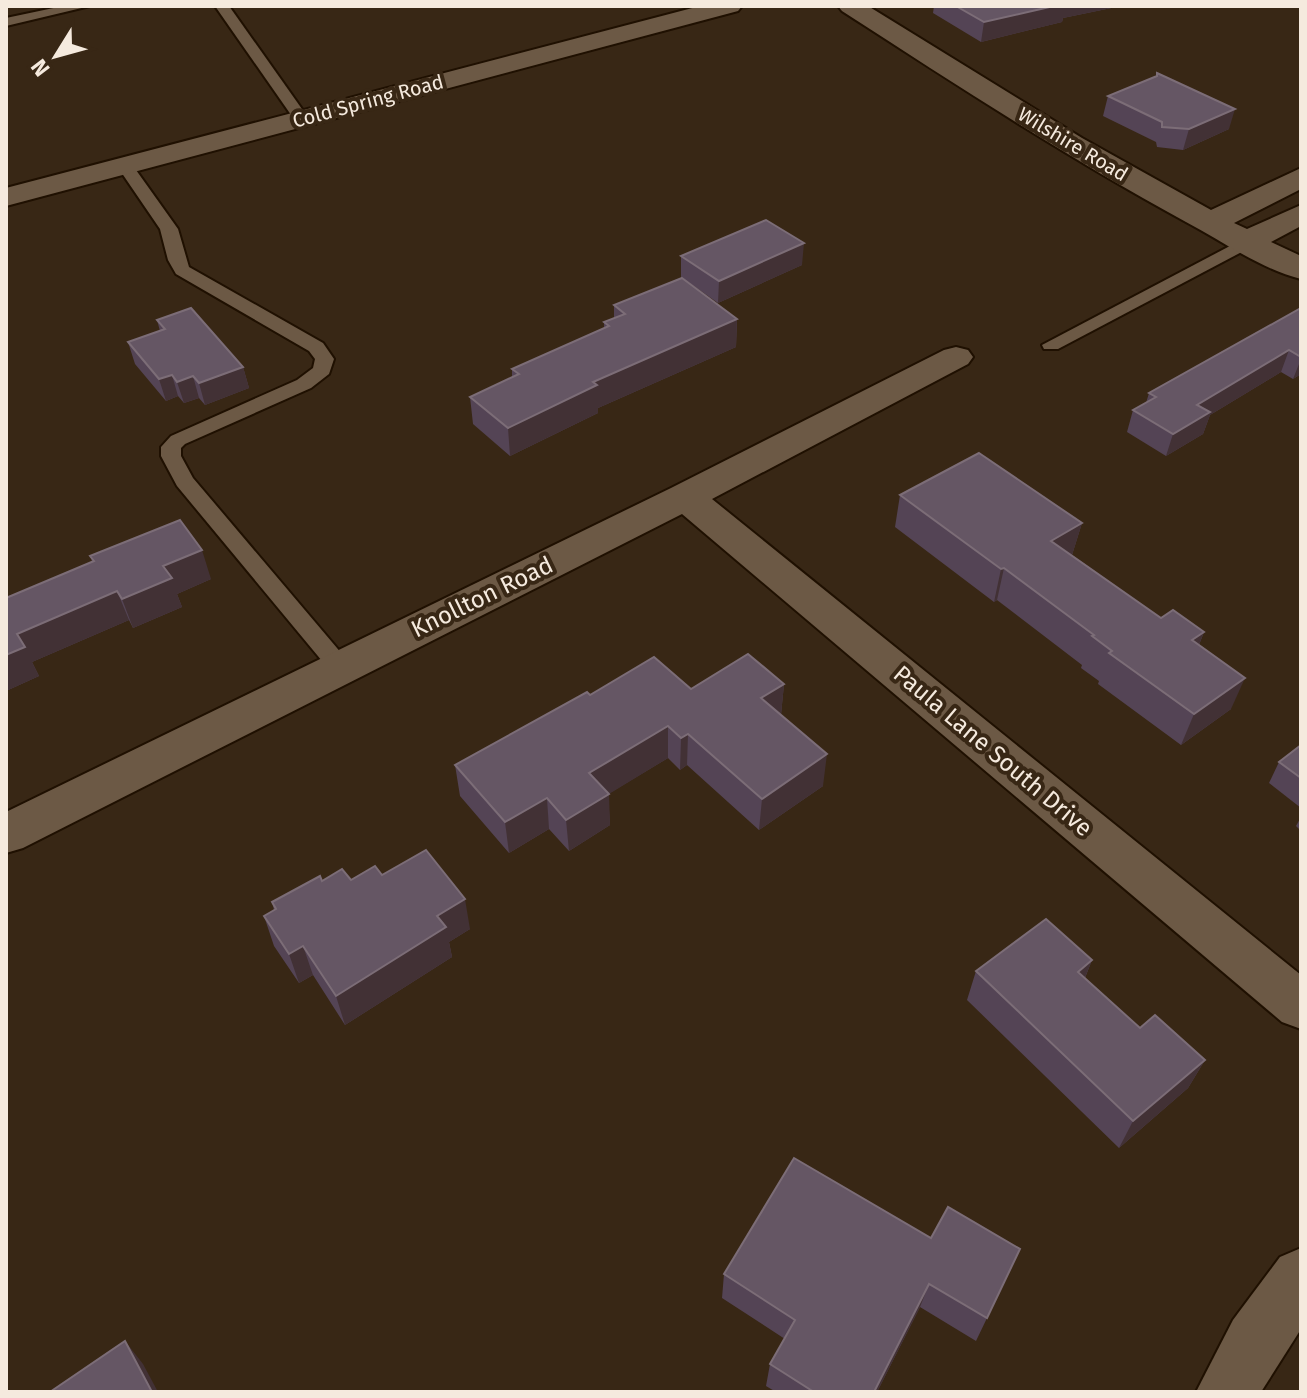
<svg xmlns="http://www.w3.org/2000/svg" width="1307" height="1398" font-family="'Fira Sans',sans-serif">
<style>
.lines{fill:none;stroke-linecap:round;stroke-linejoin:round}
.lane-casing{stroke:#1f1001;stroke-width:4}
.street-casing{stroke:#1f1001;stroke-width:4}
.secondary-casing{stroke:#1f1001;stroke-width:4}
.lane{fill:#6c5945;fill-rule:evenodd}
.street{fill:#6c5945;fill-rule:evenodd}
.secondary{fill:#6c5945;fill-rule:evenodd}
.wall{fill:#544455}
.shaded-wall{fill:#423135}
.building{fill:#655664;stroke:#7c6d77;stroke-width:2}
.labels{text-anchor:middle;stroke-width:8;stroke-linejoin:round;paint-order:stroke}
.far-street-label{font-size:20px;fill:#f5eade;stroke:#382715}
.street-label{font-size:24px;fill:#f5eade;stroke:#382715}
</style>
<rect width="100%" height="100%" fill="#382715"/>
<g class="lines">
<defs>
<g id="lane">
<path d="M63,6h27l-84,20v-8z"/>
<path d="M215,6h14l80,113 -3,3h-10z"/>
<path d="M125,161l6,2 47,66 11,38 134,76 11,16 -5,15 -18,14 -126,56 -4,4v8l12,22 155,183 4,6 -4,6 -8,3 -8,-3 -155,-187 -16,-30v-9l10,-11 126,-56 16,-12 2,-9 -6,-8 -133,-77 -8,-14 -8,-31 -43,-63z"/>
<path d="M1247,237l9,5 -3,4 -195,103h-14l-2,-4z"/>
</g>
<g id="street">
<path d="M838,6h30l214,132 129,72 90,-42v21l-67,34 13,6 54,-24v21l-30,16 30,14v23c-40,-10 -79,-38 -115,-57 -118,-64 -231,-138 -344,-211z"/>
<path d="M956,347l12,3 5,7 -5,7 -256,135 589,476v54l-19,-7 -600,-508 -659,334 -17,5v-41l665,-324 273,-138z"/>
<path d="M1301,1248v81l-40,63h-65l37,-72 47,-63z"/>
</g>
<path id="secondary" d="M700,6h42l-4,5 -732,195v-18z"/>
</defs>
<use href="#lane" class="lane-casing"/>
<use href="#street" class="street-casing"/>
<use href="#secondary" class="secondary-casing"/>
<use href="#lane" class="lane"/>
<use href="#street" class="street"/>
<use href="#secondary" class="secondary"/>
</g>
<g class="wall">
<path d="M934,6h187l-58,12 -1,4 -81,20 -48,-29z"/>
<path d="M1157,73l72,56 -46,21 -26,-3 -1,-5 -53,-26 5,-20 48,-20z"/>
<path d="M681,256l121,9 -84,38 -37,-26z"/>
<path d="M614,305l123,14 -1,28 -138,61v5l-88,43 -37,-32 -3,-27 42,-20v-8l92,-40v-7l10,-4z"/>
<path d="M1301,308v66l-8,5 -12,-7 -71,43 -7,19 -37,22 -39,-24 6,-22 13,-7 3,-10z"/>
<path d="M157,320l86,47 6,21 -44,17 -6,-7 -15,5 -6,-7 -12,5 -31,-37 -7,-22 32,-11z"/>
<path d="M900,495l182,28 -10,32 89,63 43,14 -5,13 32,64 -50,36 -83,-61 1,-3 -18,-13 1,-3 -85,-65 -3,2 -99,-75z"/>
<path d="M90,556l121,23 -34,15 5,13 -49,21 -4,-8 -97,42 7,14 -33,15 86,-130z"/>
<path d="M784,684l-3,31 42,71 -64,44 -72,-65 -7,5 -12,-12 -60,36 2,31 -41,26 -20,-22 -40,24 -49,-57 -5,-31 135,-70z"/>
<path d="M1301,745v63l-32,-25 10,-21z"/>
<path d="M1301,817v14l-5,-5z"/>
<path d="M382,875l88,54 -21,13 3,15 -107,68 -32,-50 -14,8 -25,-37 -10,-30 10,-6 -2,-8 50,-21 29,-1z"/>
<path d="M1092,960l-7,18 55,50 65,32 -17,28 -69,60 -152,-148 9,-29z"/>
<path d="M931,1238l89,11 -44,92 -56,-34 -43,85h-101l-10,-6 4,-22 15,-25 -63,-41 2,-24z"/>
</g>
<g class="shaded-wall">
<path d="M1054,6h67l-58,12 -1,4 -81,20 3,-20z"/>
<path d="M1235,109l-6,20 -46,21 6,-21z"/>
<path d="M804,243l-2,22 -84,38 1,-22z"/>
<path d="M737,319l-1,28 -138,61v5l-88,43 -2,-28 85,-46z"/>
<path d="M1289,350l-8,22 -71,43 -7,19 -37,22 7,-22 24,-29z"/>
<path d="M1301,359v15l-8,5z"/>
<path d="M243,367l6,21 -44,17 -6,-22z"/>
<path d="M172,375l6,21 -12,5 -7,-22z"/>
<path d="M193,376l6,22 -15,5 -7,-21z"/>
<path d="M1082,523l-10,32 -30,18 9,-32z"/>
<path d="M202,550l9,29 -34,15 5,13 -49,21 -11,-29 41,-33z"/>
<path d="M1004,568l-7,32 -3,2 7,-33z"/>
<path d="M117,591l12,29 -97,42 7,14 -33,15v-36l11,-21z"/>
<path d="M1204,632l-13,32 1,-24z"/>
<path d="M1245,678l-14,31 -50,36 13,-31z"/>
<path d="M784,684l-3,31 -20,-17z"/>
<path d="M668,726v32l-77,47 -2,-32z"/>
<path d="M688,734l-1,31 -7,5 1,-32z"/>
<path d="M827,754l-4,32 -64,44 3,-31z"/>
<path d="M609,794l1,31 -41,26 -3,-31z"/>
<path d="M547,798l2,31 -40,24 -4,-31z"/>
<path d="M465,899l5,30 -21,13 3,15 -107,68 -9,-29 101,-80z"/>
<path d="M303,946l10,29 -14,8 -10,-29z"/>
<path d="M1092,960l-12,30 -2,-18z"/>
<path d="M1205,1060l-17,28 -69,60 14,-27z"/>
<path d="M929,1284l-9,23 -43,85h-3z"/>
<path d="M125,1341l18,23 15,28h-6z"/>
</g>
<g class="building">
<path d="M956,6h98l-70,16z"/>
<path d="M1157,73l78,36 -46,20 -27,-2v-5l-54,-26 49,-20z"/>
<path d="M766,220l38,23 -85,38 -38,-25z"/>
<path d="M682,278l55,41 -144,63 4,3 -89,43 -38,-31 49,-23 -7,-5 97,-43 -5,-4 21,-8 -11,-9z"/>
<path d="M191,308l52,59 -44,16 -6,-7 -16,6 -5,-7 -13,4 -31,-37 37,-13 -8,-9z"/>
<path d="M1301,308v49l-12,-7 -92,55 13,7 -37,22 -40,-24 23,-13 -7,-4z"/>
<path d="M979,453l103,70 -31,18 110,77 12,-8 31,22 -12,8 53,38 -51,36 -85,-61 3,-2 -20,-15 2,-1 -90,-67 -3,1 -101,-74z"/>
<path d="M180,520l22,30 -39,16 9,12 -50,21 -5,-8 -100,43 8,13 -19,8v-57l88,-37 -4,-5z"/>
<path d="M748,654l36,30 -23,14 66,56 -65,45 -74,-65 -7,4 -13,-12 -79,47 20,21 -43,26 -19,-22 -42,24 -50,-57 132,-73 3,3 64,-38 37,32z"/>
<path d="M1301,745v33l-22,-16z"/>
<path d="M426,850l39,49 -28,17 9,11 -110,69 -33,-50 -14,8 -25,-38 12,-7 -4,-7 48,-26 2,5 20,-12 9,11 24,-14 7,9z"/>
<path d="M1046,919l46,41 -14,12 62,56 15,-13 50,45 -72,61 -157,-150z"/>
<path d="M794,1158l137,80 17,-31 72,42 -33,69 -58,-34 -55,108h-60l-44,-28 25,-44 -71,-46z"/>
<path d="M125,1341l27,51h-102z"/>
</g>
<g class="labels">
<g class="far-street-label">
<text transform="translate(368 101) rotate(-15)" y="7">Cold Spring Road</text>
<text transform="translate(1073 144) rotate(31)" y="7">Wilshire Road</text>
</g>
<g class="street-label">
<text transform="translate(482 597) rotate(-26)" y="8">Knollton Road</text>
<text transform="translate(993 751) rotate(40)" y="8">Paula Lane South Drive</text>
</g>
</g>
<rect width="1307" height="1398" fill="none" stroke="#f5eade" stroke-width="16"/>
<g transform="translate(56 56) rotate(233)" stroke="#382715" stroke-width="6" paint-order="stroke">
<path d="M0-6L14 30L0 20L-14 30Z" fill="#f5eade"/>
<text y="-12" font-size="22" font-weight="bold" text-anchor="middle" fill="#f5eade">N</text>
</g>
</svg>
